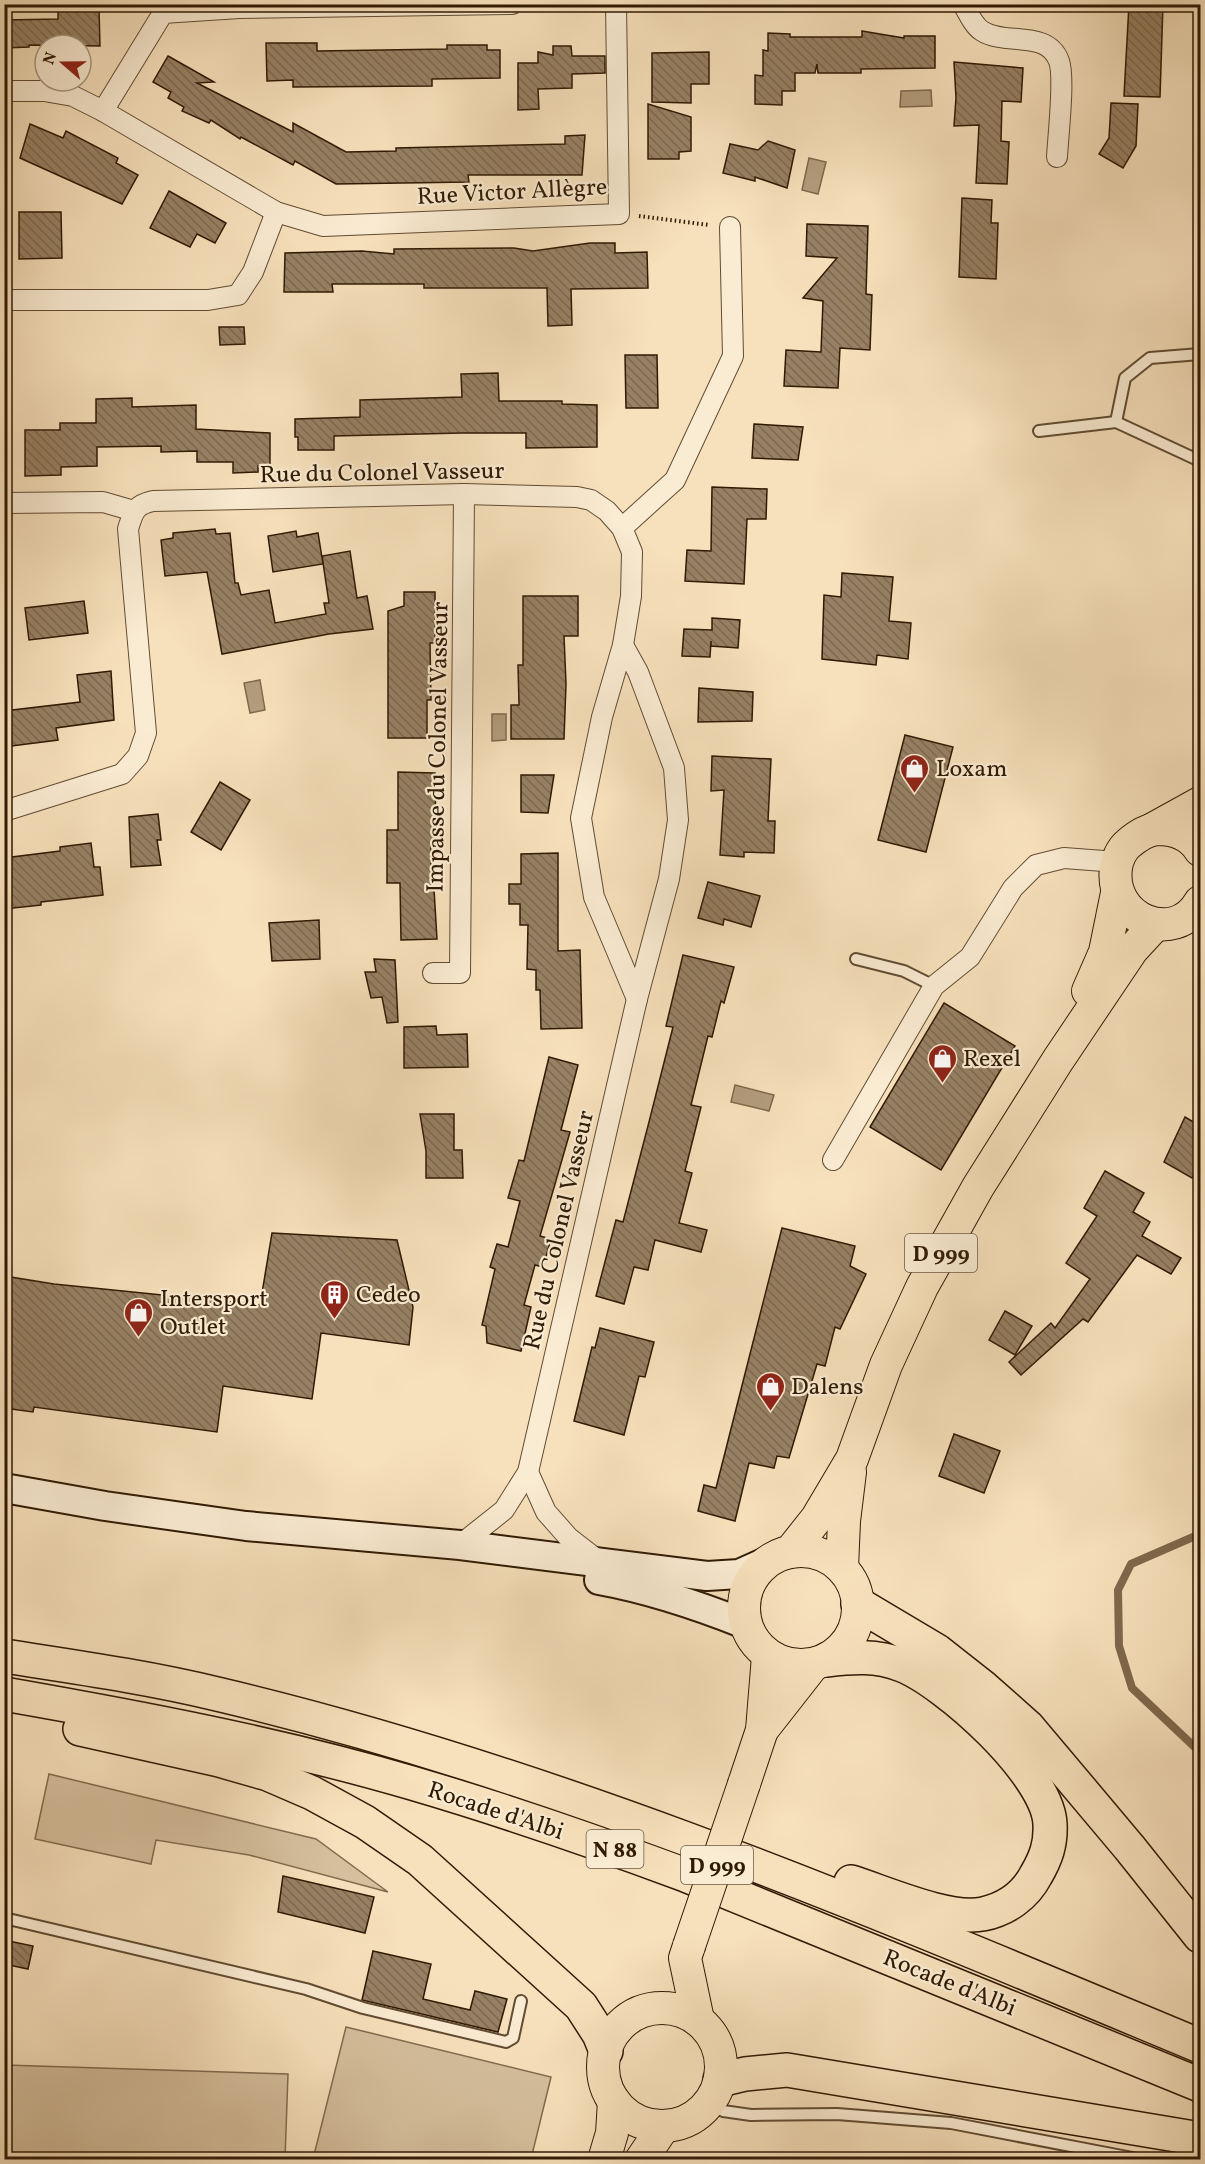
<svg xmlns="http://www.w3.org/2000/svg" width="1205" height="2164" font-family="Vollkorn,serif">
<style>
.grass{fill:#d5bf9d;stroke:#826c50;stroke-width:1.5}
.water{fill:#b39d7d;stroke:#7f694d;stroke-width:1.5}
.lines{fill:none;stroke-linecap:round;stroke-linejoin:round}
.stream{stroke:#7f694d;stroke-width:8}
.building{fill:url(#building-back-hatch);stroke:#301a04;stroke-width:1.5}
.service-casing{stroke:#624c32;stroke-width:14}
.minor-casing{stroke:#624c32;stroke-width:22}
.secondary-casing{stroke:#301a04;stroke-width:32}
.primary-casing{stroke:#301a04;stroke-width:34}
.trunk-casing{stroke:#301a04;stroke-width:36}
.path{stroke:#301a04;stroke-width:4;stroke-dasharray:1.5 3;stroke-linecap:butt}
.service{stroke:#faecd3;stroke-width:10}
.minor{stroke:#faecd3;stroke-width:20}
.secondary{stroke:#faecd3;stroke-width:28}
.primary{stroke:#f7e1bc;stroke-width:32}
.trunk{stroke:#f7e1bc;stroke-width:33}
.primary-bridge-casing{stroke:#301a04;stroke-width:34;stroke-linecap:butt}
.primary-bridge{stroke:#f7e1bc;stroke-width:32}
.labels{text-anchor:middle;stroke-width:4.5;stroke-linejoin:round;paint-order:stroke}
.shield{fill:#faecd3;stroke:#6d5942;stroke-width:1.5}
.shield-label{font-size:22px;font-weight:bold;fill:#301a04}
.street-label{font-size:24px;fill:#301a04;stroke:#faecd3}
.poi-label{font-size:24px;fill:#301a04;stroke:#faecd3;text-anchor:start}
</style>
<defs>
<pattern id="building-back-hatch" width="6" height="6" patternUnits="userSpaceOnUse" patternTransform="scale(1.5)"><rect width="6" height="6" fill="#978164"/><path d="M-1 5l2 2M0 0l6 6M5-1l2 2" fill="none" stroke="#7c6950"/></pattern>
</defs>
<rect width="100%" height="100%" fill="#f7e1bc"/>
<filter id="stains"><feTurbulence type="fractalNoise" baseFrequency=".00333" numOctaves="4"/><feColorMatrix values="0 0 0 0 .2 0 0 0 0 .09 0 0 0 0 .02 0 0 0 .5 -.17"/></filter>
<radialGradient id="worn" r=".72"><stop offset=".6" stop-color="#630" stop-opacity="0"/><stop offset="1" stop-color="#630" stop-opacity=".3"/></radialGradient>
<g class="grass">
<path d="M49,1774l267,65 72,53 -139,-37 -93,-15 -5,24 -116,-25z"/>
<path d="M346,2027l205,50 -20,82h-218z"/>
<path d="M5,2065l283,9 -3,85h-280z"/>
</g>
<g class="water">
<path d="M931,90l1,16 -32,1 1,-16z"/>
<path d="M809,158l17,4 -8,32 -16,-4z"/>
<path d="M260,680l5,30 -15,3 -6,-30z"/>
<path d="M492,714h14v26l-14,1z"/>
<path d="M735,1085l39,10 -5,16 -38,-9z"/>
</g>
<g class="lines">
<path class="stream" d="M1200,1534l-69,30 -13,26 1,56 13,42 68,64"/>
</g>
<g class="building">
<path d="M1129,4h34l-3,93 -36,-1z"/>
<path d="M58,9h41l1,37 -71,-1v2l-25,1v-28l54,-1z"/>
<path d="M862,31l42,7v-2h31v32l-74,1v4h-43l-1,-9 -2,9h-20v18h-13v14l-27,-1v-29l8,1v-26l5,1v-18l22,1v3h72z"/>
<path d="M266,43h51v8l130,-2v-4h40v5h13v28l-68,1v7l-139,1v-7l-26,1z"/>
<path d="M553,46h18l1,10h33v17l-33,1v14l-34,1 1,20 -21,1v-47h20v-11l15,3z"/>
<path d="M709,52v32h-18v19l-39,-1v-49z"/>
<path d="M168,56l46,26 -17,1 96,49v-9l53,29 50,-1v-3l169,-4v-8l20,-1 -3,40h-114l1,7 -133,2 -41,-23 -2,4 -52,-28 -1,2 -29,-19 -2,3 -27,-12 2,-4 -16,-9 3,-6 -18,-10z"/>
<path d="M954,62l69,6 -2,34 -19,-1 -1,40 8,1 -2,42 -31,-1 3,-58 -25,1 2,-28z"/>
<path d="M1111,103l27,1 -2,42 -13,22 -24,-14 10,-16z"/>
<path d="M648,104l43,13v34l-12,1v7h-31z"/>
<path d="M30,124l33,14 3,-7 52,27 -2,5 22,12 -16,29 -102,-46z"/>
<path d="M768,141l27,9 -8,38 -32,-11v4l-32,-8 7,-29 28,6z"/>
<path d="M169,191l57,32 -11,20 -18,-9 -7,13 -40,-19z"/>
<path d="M962,198l30,2 -1,23h7l-2,56 -37,-2z"/>
<path d="M19,212h42l1,46 -43,1z"/>
<path d="M807,224l61,2 -2,68 6,1 -2,55 -30,-2 -2,40 -54,-2 2,-36 35,2 2,-51 -20,-3 34,-40 -31,-2z"/>
<path d="M590,243h25v10l32,-1 1,36 -77,1 1,36 -24,1 -1,-38h-123v-4h-92l1,8h-49l1,-39 77,-2 32,3v-5l120,-1 19,3z"/>
<path d="M219,327h25l1,17 -25,1z"/>
<path d="M625,355h32l1,53h-32z"/>
<path d="M498,373l1,28h63v3l35,1v42l-71,1v-15h-64l-128,3v14h-36v-13h-3v-18l65,-2v-17l102,-3 -1,-23z"/>
<path d="M132,398v9l64,-2v24l74,4v33h-12v6l-25,1v-11h-36v-11l-36,1v-6l-64,1v19l-36,1v8l-36,1v-46h35v-7h36v-24z"/>
<path d="M754,424l49,3 -5,33 -46,-2z"/>
<path d="M712,487l55,2 -1,30h-19l-3,65 -59,-3 2,-31 24,1z"/>
<path d="M215,529l1,5 14,-1 5,50h3l3,12 28,-5 6,33 51,-9 -2,-11h5l-7,-47 28,-5 7,47 10,-2 6,33 -44,5 -107,20 -15,-82 -42,4 -4,-36 12,-2v-5z"/>
<path d="M296,531l1,6 21,-4 5,31 -50,8 -5,-36z"/>
<path d="M842,573l51,4 -4,44 22,2 -3,36 -31,-4 -1,10 -54,-6 2,-64 17,2z"/>
<path d="M404,592h31v51h-5l1,57h-4v38h-39v-127l16,-5z"/>
<path d="M523,596h55v40h-14l2,48 -2,55h-53v-34h8l-1,-40h5z"/>
<path d="M84,601l4,32 -59,7 -4,-32z"/>
<path d="M712,618l28,2 -2,28 -27,-2v-5l-1,16 -28,-1 2,-27 28,1z"/>
<path d="M111,671l3,49 -58,8 2,12 -54,7v-36l76,-9 -3,-27z"/>
<path d="M699,688l54,4 -1,29 -54,1z"/>
<path d="M905,735l48,12 -27,105 -48,-12z"/>
<path d="M712,756l59,3 -3,62h7l-1,32 -30,-1v5l-24,-2 4,-65 -13,1z"/>
<path d="M398,772l37,1 1,69h-5v47h3l3,50 -36,1 -1,-57h-13v-53h11z"/>
<path d="M521,775h33l-6,38 -27,-1z"/>
<path d="M220,782l30,18 -29,50 -30,-18z"/>
<path d="M158,814l3,26h-4l4,25 -30,2 -2,-50z"/>
<path d="M91,843l3,24h6l3,28 -62,7v3l-37,4v-51l56,-7v-4z"/>
<path d="M558,853v98l22,-1 2,78 -41,1 -1,-39h-4v-20l-9,-1 1,-44h-8v-21h-11v-20h12v-30z"/>
<path d="M708,882l52,14 -9,31 -27,-8 -1,6 -25,-7z"/>
<path d="M319,920l1,39 -48,2 -3,-38z"/>
<path d="M683,955l51,12 -10,36 -3,-2 -9,36 -4,-1 -17,69 10,2 -16,64 7,2 -13,50 28,7 -6,22 -46,-12 -7,30 -14,-3 -10,37 -28,-8 20,-76 7,2 26,-100 24,-95 -7,-1z"/>
<path d="M374,959l21,1 3,62 -11,1 -5,-26 -11,1 -6,-26h11z"/>
<path d="M944,1003l71,43 -74,124 -71,-43z"/>
<path d="M436,1026l1,9 30,-1 1,33 -64,1v-41z"/>
<path d="M549,1057l29,8 -17,65 9,2 -30,104 11,3 -8,28 -8,-2 -11,40 7,2 -10,44 -34,-8 -1,-17 -4,-1 13,-56 -5,-2 7,-23 11,3 12,-46 -12,-3 11,-38 5,1z"/>
<path d="M420,1114h34v36h8l1,28h-37v-27z"/>
<path d="M1185,1117l15,9v38l-8,14 -28,-16z"/>
<path d="M1105,1171l39,22 -11,19 17,10 -8,14 39,22 -10,16 -34,-19 -49,67 -5,-3 -62,56 -12,-13 42,-39 4,5 35,-49 -24,-16 31,-47 -13,-8z"/>
<path d="M782,1228l73,18 -5,20 16,8 -26,55 -5,-2 -10,39 -8,-2 -28,94 -12,-2 -3,12 -25,-5 -14,58 -37,-10 6,-26 12,3z"/>
<path d="M272,1233l125,7 16,67 -4,38 -88,-12 -9,66 -89,-13 -6,46 -183,-25 -1,5 -29,-4v-132l50,8 206,21z"/>
<path d="M1005,1311l27,15 -17,29 -26,-15z"/>
<path d="M600,1328l54,14 -9,35 -6,-1 -15,59 -50,-14 18,-74 3,1z"/>
<path d="M954,1434l46,17 -16,42 -45,-17z"/>
<path d="M283,1876l91,21 -9,36 -87,-21z"/>
<path d="M4,1940l29,6 -5,23 -24,-5z"/>
<path d="M373,1951l58,13 -8,35 47,11 5,-19 32,8 -9,33 -136,-32z"/>
</g>
<g class="lines">
<defs>
<g id="service">
<path d="M1116,422l9,-44 25,-20 50,-4"/>
<path d="M1039,431l77,-9 84,39"/>
<path d="M856,959l48,12 30,15"/>
<path d="M4,1918l302,71 57,19 143,34 7,-4 8,-37"/>
<path d="M709,2103l14,8 28,4 86,-1 114,9 192,37"/>
</g>
<g id="minor">
<path d="M963,4c5,9 11,22 19,27 23,15 65,-2 77,30 6,16 -1,76 -2,96"/>
<path d="M4,91h40l29,5 30,15 173,101 47,14 296,-12 -3,-210"/>
<path d="M103,111l60,-98 76,-5 273,-4"/>
<path d="M4,300h204l30,-5 15,-23 23,-60"/>
<path d="M4,503l99,-1 31,9"/>
<path d="M622,528l53,-48 58,-124 -3,-129"/>
<path d="M4,811l118,-37 16,-18 8,-23 -18,-204c5,-16 6,-24 25,-28l311,-7 113,3 14,3 16,11 15,17 10,24 -1,44 -8,49 -21,72 -21,101 13,79 43,102"/>
<path d="M433,973h27l4,-479"/>
<path d="M833,1160l101,-174 36,-29 43,-69 23,-23 28,-7 53,4"/>
<path d="M528,1472l18,40 23,26 31,24"/>
<path d="M460,1545l44,-35 24,-38 109,-473 32,-120 9,-59 -4,-52 -36,-96 -15,-27"/>
</g>
<g id="secondary">
<path d="M4,1488l101,18 141,20 214,19 247,31 32,-2 29,-13"/>
<path d="M599,1580c50,9 98,25 146,44"/>
</g>
<g id="primary">
<path d="M1153,829l47,-26"/>
<path d="M1200,850c-9,-15 -26,-21 -43,-21 -11,1 -21,8 -29,15 -6,5 -11,15 -12,24 -7,50 58,79 84,34"/>
<path d="M1088,991l17,-39 12,-59"/>
<circle cx="801" cy="1608" r="57"/>
<path d="M790,1552l27,-34 35,-59 34,-94 36,-78 56,-100 80,-127 74,-110 24,-26"/>
<path d="M842,1568l2,-47 6,-49"/>
<path d="M762,1730l51,-65"/>
<path d="M744,1784l18,-54 6,-74"/>
<path d="M689,1946l-4,12 13,62"/>
<circle cx="662" cy="2067" r="59"/>
<path d="M604,2160l8,-27 2,-32"/>
<path d="M641,2160l23,-34"/>
</g>
<g id="trunk">
<path d="M858,1604l79,47 47,37 44,39 101,120 71,89"/>
<path d="M4,1656c71,11 143,21 213,38 340,80 661,218 983,352"/>
<path d="M826,1660c27,-3 50,-5 76,5 44,17 146,109 148,159 1,20 -4,34 -14,51 -11,21 -30,34 -53,39 -35,7 -97,-21 -132,-32"/>
<path d="M4,1694c137,24 275,50 408,89 92,27 182,58 271,91l517,211"/>
<path d="M80,1729l139,31 49,14 44,19 53,29 55,38 161,146 18,28 7,17"/>
<path d="M720,2080l25,-6 42,-4 413,69"/>
</g>
</defs>
<use href="#service" class="service-casing"/>
<use href="#minor" class="minor-casing"/>
<use href="#secondary" class="secondary-casing"/>
<use href="#primary" class="primary-casing"/>
<use href="#trunk" class="trunk-casing"/>
<path class="path" d="M639,216l70,9"/>
<use href="#service" class="service"/>
<use href="#minor" class="minor"/>
<use href="#secondary" class="secondary"/>
<use href="#primary" class="primary"/>
<use href="#trunk" class="trunk"/>
<defs>
<path id="primary-bridge" d="M689,1946l55,-162"/>
</defs>
<use href="#primary-bridge" class="primary-bridge-casing"/>
<use href="#primary-bridge" class="primary-bridge"/>
</g>
<defs>
<symbol id="shop-pin" viewBox="-11 -11 22 30"><path d="M0 17L-7.5 6A9.5 9.5 0 1 1 7.5 6Z" fill="#8f2418" stroke="#faecd3"/><path d="M-5-2.5h2.3a2.7 3.5 0 0 1 5.4 0H5L5.5 6h-11ZM-1.5-2.5h3a1.5 2.3 0 0 0-3 0Z" fill="#fff"/></symbol>
<symbol id="building-pin" viewBox="-11 -11 22 30"><path d="M0 17L-7.5 6A9.5 9.5 0 1 1 7.5 6Z" fill="#8f2418" stroke="#faecd3"/><path d="M-4-6H4V6H1V3H-1V6H-4ZM-2.5-4.3h1.7v1.8h-1.7ZM.8-4.3h1.7v1.8H.8ZM-2.5-1h1.7V.8h-1.7ZM.8-1h1.7V.8H.8Z" fill="#fff"/></symbol>
</defs>
<g fill-rule="evenodd">
<use href="#shop-pin" x="898" y="752" width="33" height="45"/>
<use href="#shop-pin" x="926" y="1042" width="33" height="45"/>
<use href="#building-pin" x="318" y="1278" width="33" height="45"/>
<use href="#shop-pin" x="122" y="1296" width="33" height="45"/>
<use href="#shop-pin" x="754" y="1370" width="33" height="45"/>
</g>
<g class="labels">
<g class="shield">
<rect x="905" y="1234" width="72" height="38" rx="4.5"/>
<rect x="586.5" y="1830" width="57" height="38" rx="4.5"/>
<rect x="681" y="1846" width="72" height="38" rx="4.5"/>
</g>
<g class="shield-label">
<text x="941" y="1261">D 999</text>
<text x="615" y="1857">N 88</text>
<text x="717" y="1873">D 999</text>
</g>
<g class="street-label">
<text transform="translate(512 191) rotate(-3)" y="8">Rue Victor Allègre</text>
<text transform="translate(382 472) rotate(-1)" y="8">Rue du Colonel Vasseur</text>
<text transform="translate(437 747) rotate(-89)" y="8">Impasse du Colonel Vasseur</text>
<text transform="translate(558 1230) rotate(-77)" y="8">Rue du Colonel Vasseur</text>
<text transform="translate(496 1810) rotate(18)" y="8">Rocade d'Albi</text>
<text transform="translate(950 1982) rotate(22)" y="8">Rocade d'Albi</text>
</g>
<g class="poi-label">
<text x="936" y="776">Loxam</text>
<text x="963" y="1066">Rexel</text>
<text x="356" y="1302">Cedeo</text>
<text x="160" y="1306">Intersport<tspan x="160" dy="28">Outlet</tspan></text>
<text x="791" y="1394">Dalens</text>
</g>
</g>
<rect width="1205" height="2164" fill="none" stroke="#f7e1bc" stroke-width="24"/>
<rect x="6" y="6" width="1193" height="2152" fill="none" stroke="#301a04" stroke-width="3"/>
<rect x="12" y="12" width="1181" height="2140" fill="none" stroke="#301a04" stroke-width="1.5"/>
<g transform="translate(63 63) rotate(290)"><circle r="28" fill="#faecd3" stroke="#a99880" stroke-width="1.5"/>
<path d="M0-4.5L10 22L0 15L-10 22Z" fill="#8f2418"/>
<text y="-9" font-size="16" font-weight="bold" text-anchor="middle" fill="#301a04">N</text>
</g>
<rect width="100%" height="100%" filter="url(#stains)"/>
<rect width="100%" height="100%" fill="url(#worn)"/>
</svg>
